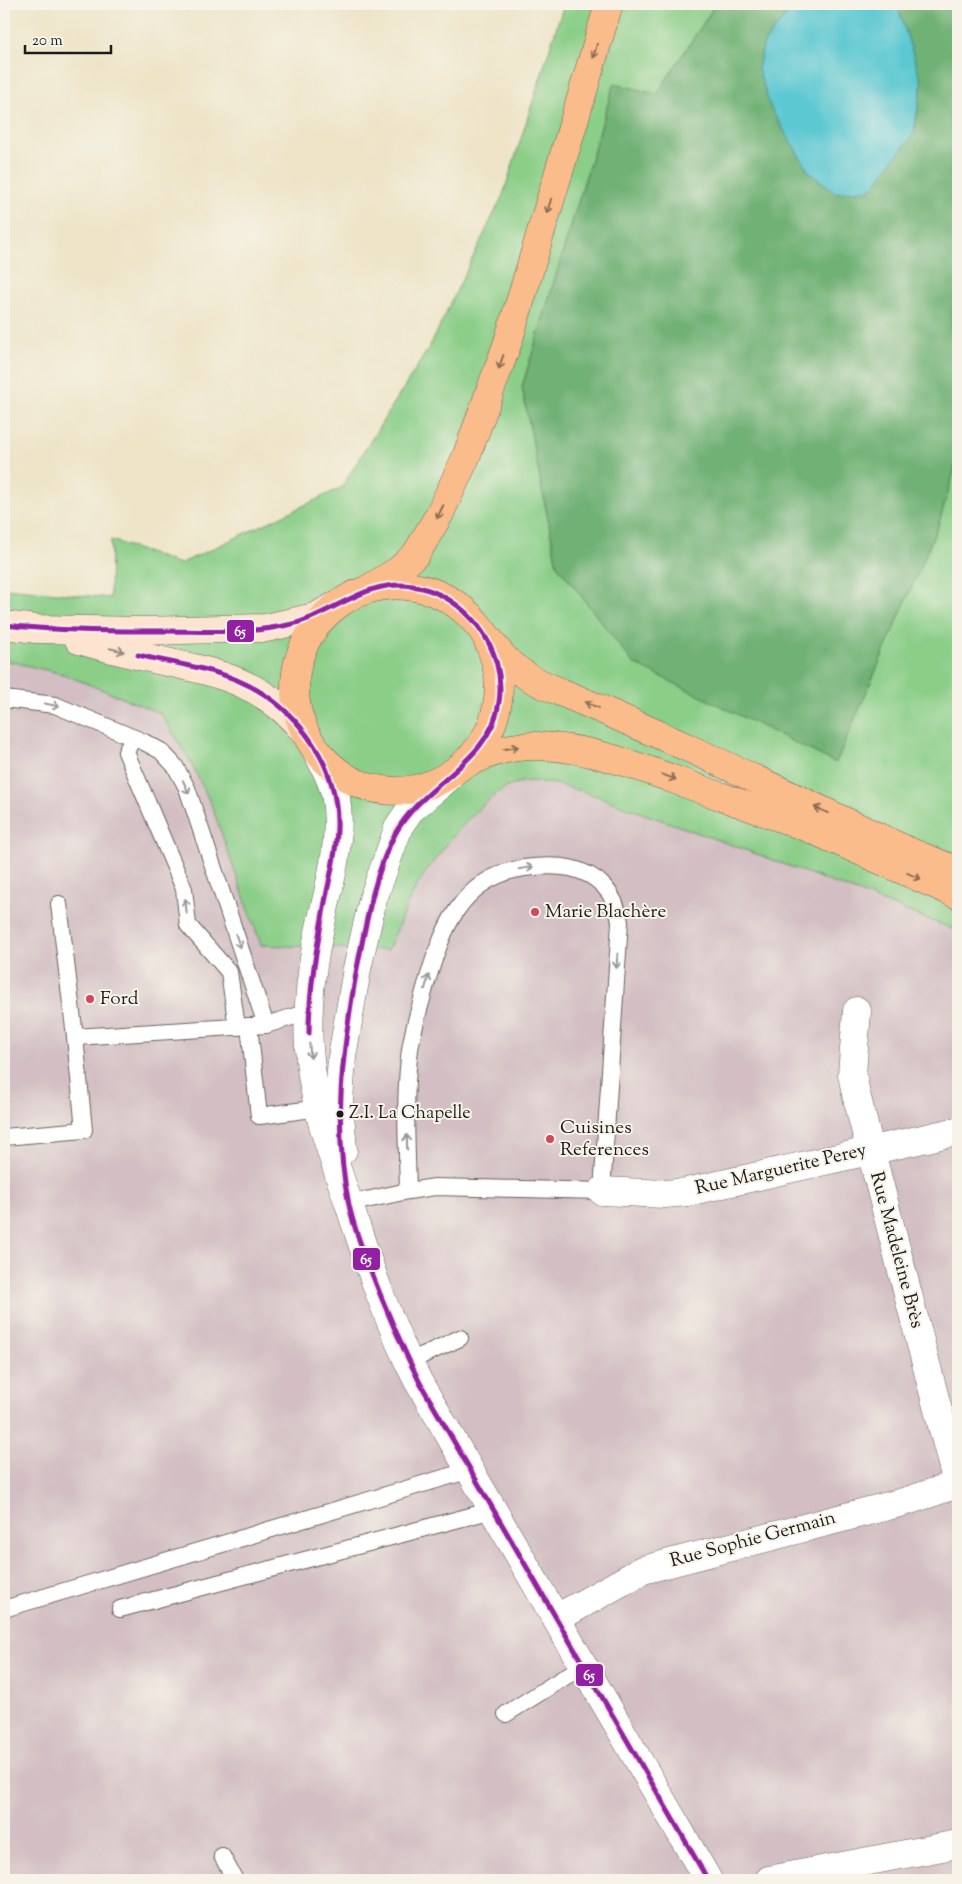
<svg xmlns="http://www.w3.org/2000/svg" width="962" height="1884" font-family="'Sorts Mill Goudy',serif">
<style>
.industrial{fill:#d2bec3}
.green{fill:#8ace88;stroke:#537552}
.forest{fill:#6fb174;stroke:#466648}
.water{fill:#5cc8d2;stroke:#3c7277}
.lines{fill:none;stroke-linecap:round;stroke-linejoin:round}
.lane-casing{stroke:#666259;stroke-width:18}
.street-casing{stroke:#666259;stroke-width:29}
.secondary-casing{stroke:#666259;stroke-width:29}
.primary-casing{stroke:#666259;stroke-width:29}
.highway-casing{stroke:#666259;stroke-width:29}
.lane{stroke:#fff;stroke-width:16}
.street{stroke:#fff;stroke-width:28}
.secondary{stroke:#fde4d1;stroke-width:28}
.primary{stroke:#fabc8b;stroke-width:28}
.highway{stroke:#fabc8b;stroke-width:28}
.bus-1-casing{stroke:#f7f3e8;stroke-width:9}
.bus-1{stroke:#9320a3;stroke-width:5}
.oneway{stroke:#8b6c54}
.oneway2{stroke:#988a80}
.oneway3{stroke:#999}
.poi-dot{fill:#d1495b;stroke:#f7f3e8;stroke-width:2}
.bus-dot{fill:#1c1c1c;stroke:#f7f3e8;stroke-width:2}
.labels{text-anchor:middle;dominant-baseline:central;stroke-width:4;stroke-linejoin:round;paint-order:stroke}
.bus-label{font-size:18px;fill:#1c1c1c;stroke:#f7f3e8;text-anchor:start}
.poi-label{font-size:19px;fill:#1c1c1c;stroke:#f7f3e8;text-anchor:start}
.street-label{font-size:19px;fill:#1c1c1c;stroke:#f7f3e8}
.line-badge{stroke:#f7f3e8;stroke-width:2}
.badge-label{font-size:14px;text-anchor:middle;font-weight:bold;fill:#fff}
</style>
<rect width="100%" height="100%" fill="#f7f3e8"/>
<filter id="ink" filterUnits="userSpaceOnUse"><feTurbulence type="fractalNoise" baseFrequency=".02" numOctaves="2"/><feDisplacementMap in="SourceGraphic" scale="10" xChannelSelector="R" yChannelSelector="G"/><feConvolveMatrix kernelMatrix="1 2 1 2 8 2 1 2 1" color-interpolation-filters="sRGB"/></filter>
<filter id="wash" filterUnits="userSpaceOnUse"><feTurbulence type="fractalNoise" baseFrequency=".0096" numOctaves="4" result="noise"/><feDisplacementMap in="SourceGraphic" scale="20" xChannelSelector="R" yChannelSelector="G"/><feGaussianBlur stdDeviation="1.12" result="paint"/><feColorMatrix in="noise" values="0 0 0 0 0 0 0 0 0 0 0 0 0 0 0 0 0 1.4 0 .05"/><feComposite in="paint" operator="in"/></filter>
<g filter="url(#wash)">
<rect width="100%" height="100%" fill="#eee5c9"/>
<polygon class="industrial" points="4,660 63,674 160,713 189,759 211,804 261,945 388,950 414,891 447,842 486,802 515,783 534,780 574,790 745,849 958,931 958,1880 4,1880"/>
<path class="green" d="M564 4H713L712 10 657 94 614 84 522 387 557 565 836 762 938 526 958 458V931C855 891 752 851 647 815 615 804 548 774 517 783 483 793 431 861 414 891 404 910 397 931 388 950L261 945 211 804 189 759 160 713 63 674 4 660V588L110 598 111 540 180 564 341 488 430 346 503 195Z"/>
<polygon class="forest" points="713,4 795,4 764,43 914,133 922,84 896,4 958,4 958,458 938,526 836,763 633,663 557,565 522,387 614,84 657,94 712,10"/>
<polygon class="water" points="795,4 897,4 922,83 914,133 871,189 836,193 809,172 771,109 758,69 764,43"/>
</g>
<g filter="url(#ink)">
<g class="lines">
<defs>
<g id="lane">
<polyline points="4,699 55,705 144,742 161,751 175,766 187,788 266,1025"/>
<polyline points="133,738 126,752 184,889 188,925 229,972 237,1027"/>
<polyline points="59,904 75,1037"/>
<polyline points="249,1026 259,1116 320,1108"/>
<polyline points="4,1137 84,1130 75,1037 266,1025 308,1012"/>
<path d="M348 1204 408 1191 435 1187 602 1191 620 922C616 893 598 874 570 868 555 865 539 866 524 868 459 878 442 931 425 988 419 1011 411 1034 409 1058 404 1102 407 1146 408 1191"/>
<polyline points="408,1362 460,1338"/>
<polyline points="4,1609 470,1470"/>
<polyline points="120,1609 493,1510"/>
<polyline points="506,1714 584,1665"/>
<polyline points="222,1856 235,1880"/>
</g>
<g id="street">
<path d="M315 748C323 763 331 777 335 793 345 841 326 895 317 942 310 977 307 1012 309 1048 312 1101 331 1152 348 1201 368 1263 388 1323 418 1381L708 1880"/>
<polyline points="857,1011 852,1074 856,1094 958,1487"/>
<polyline points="343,1150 339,1102 342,1057 357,969 373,899 399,826 410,810 449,777"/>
<polyline points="602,1191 665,1194 687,1192 958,1131"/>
<polyline points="557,1618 643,1570 907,1501 958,1484"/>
<polyline points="769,1880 958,1844"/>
</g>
<g id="secondary">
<polyline points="4,625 36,629 142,631 266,628 315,617 335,606"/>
<path d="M79 640C103 647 128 653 153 659 215 672 265 681 306 734"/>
</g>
<g id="primary">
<path d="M486 637C542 748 400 845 321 756 305 737 295 714 295 689 294 657 310 625 336 606 376 575 434 580 470 616 486 632 496 653 514 667 527 678 543 685 558 691 678 741 795 798 913 853L958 871"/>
<path d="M468 763C491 752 512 745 538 746 587 747 635 765 681 782 723 797 764 812 806 827L829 832"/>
</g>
<g id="highway">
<polyline points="368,589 399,570 416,554 439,515 466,457 508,342 609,4"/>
<polyline points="806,827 958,895"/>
</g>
</defs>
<use href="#lane" class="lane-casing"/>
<use href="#street" class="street-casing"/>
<use href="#secondary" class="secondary-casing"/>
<use href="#primary" class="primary-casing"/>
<use href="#highway" class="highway-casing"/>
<use href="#lane" class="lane"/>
<use href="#street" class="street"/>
<use href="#secondary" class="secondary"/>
<use href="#primary" class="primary"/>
<use href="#highway" class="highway"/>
<defs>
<g id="bus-1">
<path d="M4 625C57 631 110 631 163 631 204 631 248 634 288 625 332 616 365 578 413 586 466 595 507 648 499 702 491 763 422 783 395 834 374 874 366 924 357 968 343 1047 332 1125 349 1205 353 1224 360 1243 367 1261 383 1303 400 1343 420 1383L708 1880"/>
<path d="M138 655C171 663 206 667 237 680 292 703 336 759 337 820 338 847 330 875 325 902 317 946 309 988 309 1033"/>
</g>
</defs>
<use href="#bus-1" class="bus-1-casing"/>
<use href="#bus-1" class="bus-1"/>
</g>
<defs><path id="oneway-shaft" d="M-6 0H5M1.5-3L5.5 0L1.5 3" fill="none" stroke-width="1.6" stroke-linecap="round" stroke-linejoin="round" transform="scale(1.25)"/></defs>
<g class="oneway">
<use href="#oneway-shaft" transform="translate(595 51) rotate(106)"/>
<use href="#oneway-shaft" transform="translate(549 206) rotate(107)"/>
<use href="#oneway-shaft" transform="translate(501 362) rotate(109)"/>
<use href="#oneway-shaft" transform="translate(440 512) rotate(116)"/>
<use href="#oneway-shaft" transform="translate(592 705) rotate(-158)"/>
<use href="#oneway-shaft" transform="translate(511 748) rotate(-9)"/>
<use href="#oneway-shaft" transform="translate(669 777) rotate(20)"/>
<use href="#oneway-shaft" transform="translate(821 810) rotate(-155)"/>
<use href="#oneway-shaft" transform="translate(914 876) rotate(24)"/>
</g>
<use class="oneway2" href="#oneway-shaft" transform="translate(117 650) rotate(14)"/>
<g class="oneway3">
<use href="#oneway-shaft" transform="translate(52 705) rotate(12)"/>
<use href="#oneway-shaft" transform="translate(186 787) rotate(65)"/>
<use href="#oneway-shaft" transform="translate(526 868) rotate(-9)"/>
<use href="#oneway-shaft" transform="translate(186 906) rotate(-95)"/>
<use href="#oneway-shaft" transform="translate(238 941) rotate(71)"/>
<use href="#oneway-shaft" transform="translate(617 961) rotate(94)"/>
<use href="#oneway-shaft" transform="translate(427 982) rotate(-74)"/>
<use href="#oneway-shaft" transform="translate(310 1051) rotate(85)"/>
<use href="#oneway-shaft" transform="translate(407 1142) rotate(-91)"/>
</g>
</g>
<g class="poi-dot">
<circle cx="535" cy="912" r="5"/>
<circle cx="90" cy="999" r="5"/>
<circle cx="550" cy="1139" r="5"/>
</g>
<circle class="bus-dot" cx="340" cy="1114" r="4.5"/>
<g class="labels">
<g class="bus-label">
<text x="349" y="1114">Z.I. La Chapelle</text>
</g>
<g class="poi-label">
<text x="545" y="912">Marie Blachère</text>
<text x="100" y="999">Ford</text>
<text x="560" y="1128">Cuisines<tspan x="560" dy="22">References</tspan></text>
</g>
<g class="street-label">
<text transform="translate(781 1170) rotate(-13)">Rue Marguerite Perey</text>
<text transform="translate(896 1250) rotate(75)">Rue Madeleine Brès</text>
<text transform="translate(753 1540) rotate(-15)">Rue Sophie Germain</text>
</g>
</g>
<g class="line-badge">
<rect x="226" y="619" width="29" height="24" rx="5" fill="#9320a3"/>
<rect x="352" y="1247" width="29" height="24" rx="5" fill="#9320a3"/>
<rect x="575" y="1663" width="29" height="24" rx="5" fill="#9320a3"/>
</g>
<g class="badge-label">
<text x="240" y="636">65</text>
<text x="366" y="1264">65</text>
<text x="589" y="1680">65</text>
</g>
<rect width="962" height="1884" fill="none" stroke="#f7f3e8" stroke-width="20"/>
<path d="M25 45v8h86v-8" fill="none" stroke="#1c1c1c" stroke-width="2.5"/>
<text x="32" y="45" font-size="15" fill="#1c1c1c" stroke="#f7f3e8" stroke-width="4" paint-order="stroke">20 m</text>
</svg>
